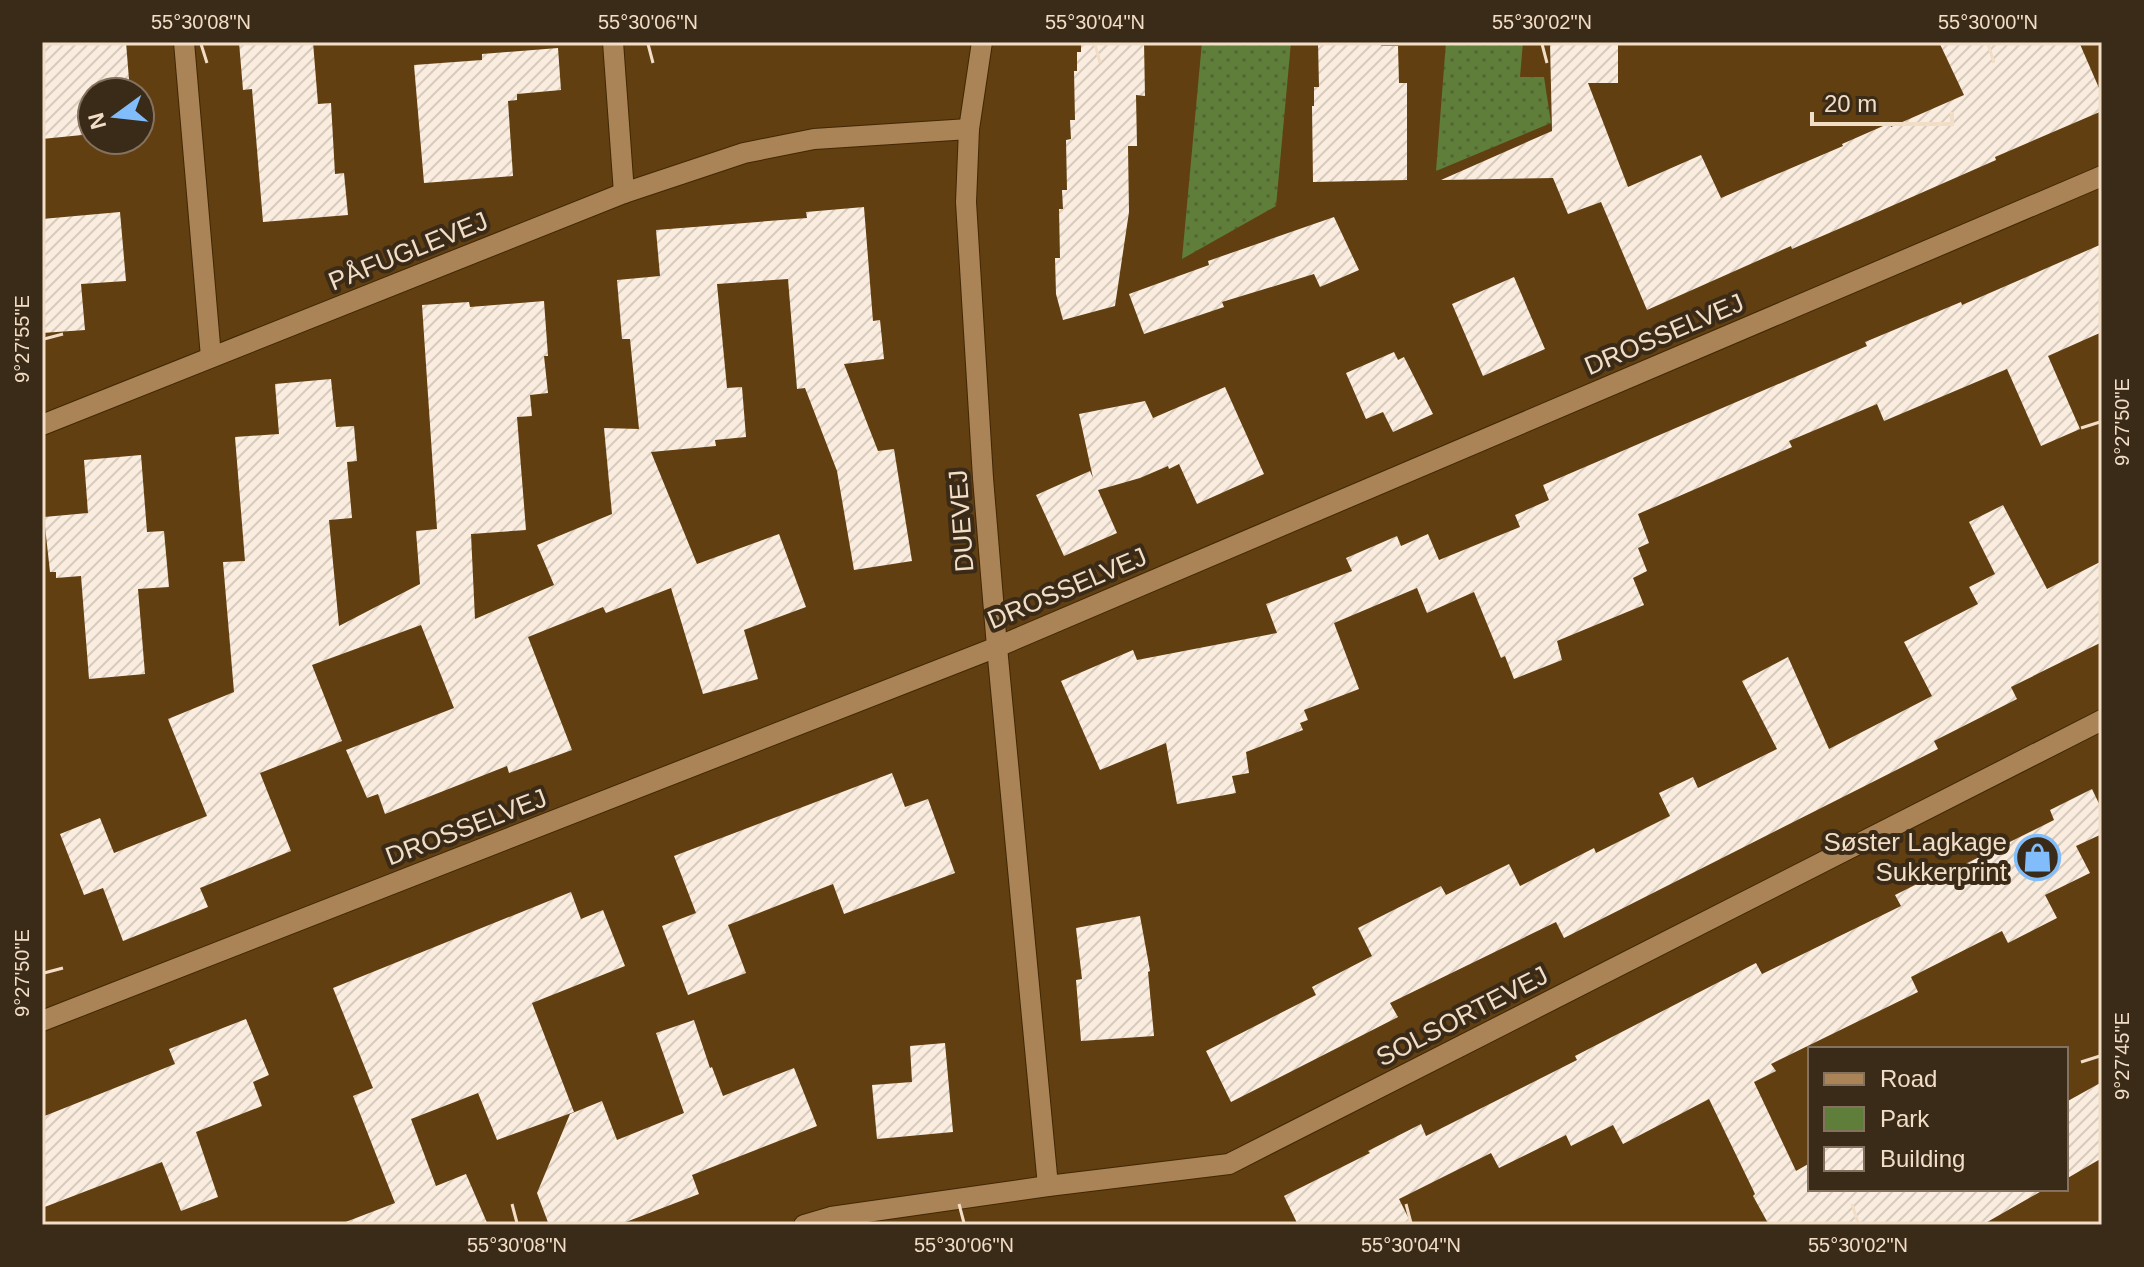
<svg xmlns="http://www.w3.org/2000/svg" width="2144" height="1267" font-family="Arial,sans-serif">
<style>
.green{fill:url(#green-dots)}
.building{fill:url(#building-hatch)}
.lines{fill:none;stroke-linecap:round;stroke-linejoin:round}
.minor-casing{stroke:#412704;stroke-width:22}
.minor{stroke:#aa8457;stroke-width:20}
.ticks{fill:none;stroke:#f2ddc6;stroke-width:3}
.labels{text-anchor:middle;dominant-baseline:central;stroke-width:8;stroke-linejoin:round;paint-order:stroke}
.street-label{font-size:26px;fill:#f2ddc6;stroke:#3a2a18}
.poi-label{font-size:26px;fill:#f2ddc6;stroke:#3a2a18;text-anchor:end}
.neatline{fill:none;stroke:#f2ddc6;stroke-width:3}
.ticks-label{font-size:20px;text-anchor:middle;fill:#f2ddc6}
</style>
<defs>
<pattern id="green-dots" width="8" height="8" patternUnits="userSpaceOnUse" patternTransform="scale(2)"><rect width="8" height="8" fill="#5e7e39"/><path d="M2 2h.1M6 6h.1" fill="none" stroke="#55633a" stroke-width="1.8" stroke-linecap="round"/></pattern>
<pattern id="building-hatch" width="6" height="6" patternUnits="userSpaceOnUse" patternTransform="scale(2)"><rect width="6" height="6" fill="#faeddf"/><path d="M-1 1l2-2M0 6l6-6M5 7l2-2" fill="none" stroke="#d7cbbe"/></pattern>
</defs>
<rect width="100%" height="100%" fill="#623f11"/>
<g class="green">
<polygon points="1202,42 1291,42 1276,206 1182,259"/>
<polygon points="1446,42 1523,42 1520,77 1544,77 1551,123 1436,171"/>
</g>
<g class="building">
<polygon points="42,42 126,42 130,92 92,92 92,134 42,139"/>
<polygon points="239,42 313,42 318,104 331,103 335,174 344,173 348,215 263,222 252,89 243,90"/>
<polygon points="1081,42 1144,42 1145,96 1136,95 1137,146 1128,146 1129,212 1115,306 1063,320 1056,294 1055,258 1060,258 1059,209 1063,209 1062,190 1067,190 1066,140 1071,139 1070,120 1075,120 1074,71 1077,71 1077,52 1081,52"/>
<polygon points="1318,42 1382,42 1381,46 1398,46 1399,83 1407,83 1407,180 1313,182 1312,106 1314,106 1314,87 1319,87"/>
<polygon points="1550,42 1618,42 1618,83 1588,83 1628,187 1701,155 1721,198 1843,146 1842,144 1890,123 1891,127 1964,95 1939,42 2079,42 2102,95 2102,111 1995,157 1996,160 1871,215 1792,249 1791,246 1647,310 1601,202 1568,214 1553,178 1441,180 1552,131"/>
<polygon points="558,48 561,90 517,94 517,100 508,101 513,176 424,183 414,65 482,60 482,54"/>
<polygon points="864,207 873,321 880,320 884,359 844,364 878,451 894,449 912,561 854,570 837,471 805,388 797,389 788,279 717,284 727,388 742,387 746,437 715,440 716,446 651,452 697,564 779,534 806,607 744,630 758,679 703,694 671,588 606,613 603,607 528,637 572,750 509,773 507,766 385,814 378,794 367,798 346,750 454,708 421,625 312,665 342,741 260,773 291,851 200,888 208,907 123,941 103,888 84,895 60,834 100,818 114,853 207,816 168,719 234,692 223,562 245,561 235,437 279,434 275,384 331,379 336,427 354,426 357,461 347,462 352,518 329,520 339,626 420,584 416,531 437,529 422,305 469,302 470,307 544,301 548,356 544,356 548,393 530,395 532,416 517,417 526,530 471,534 475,619 554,585 537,545 612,514 604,428 639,429 630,339 622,339 617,280 660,276 656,230 807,218 806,212"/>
<polygon points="120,212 126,281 81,284 85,330 42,333 42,219"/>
<polygon points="1334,217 1359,270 1320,287 1314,274 1222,302 1224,307 1144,334 1129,294 1209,265 1208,261"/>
<polygon points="2102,244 2102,332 2048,356 2080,429 2041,446 2007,369 1884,421 1877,404 1789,441 1792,447 1638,514 1649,543 1638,548 1647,571 1633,578 1644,605 1557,641 1562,660 1514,679 1505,656 1501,658 1474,592 1427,613 1417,588 1334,623 1359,689 1304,710 1308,720 1300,723 1303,730 1246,752 1249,773 1232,776 1236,793 1177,804 1166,743 1100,770 1061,681 1133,650 1137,660 1277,633 1266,604 1352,571 1346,558 1397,536 1401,546 1428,534 1439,560 1520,527 1515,515 1549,500 1543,485 1867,346 1865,342 1961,302 1962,305"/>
<polygon points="1514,277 1545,349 1483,376 1452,304"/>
<polygon points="1394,352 1398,360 1404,357 1433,414 1393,432 1383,412 1366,419 1346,373"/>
<polygon points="1225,387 1264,474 1197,504 1179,464 1169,469 1168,466 1140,478 1098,490 1117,533 1064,556 1036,495 1090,471 1093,478 1079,414 1145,401 1153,418"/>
<polygon points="141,455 147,532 164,531 169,587 138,589 145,674 89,679 81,576 56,578 56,572 50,572 44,517 88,513 84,460"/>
<polygon points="2003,505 2047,589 2102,561 2102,642 2011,687 2017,699 1934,741 1938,749 1564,938 1556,922 1390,1003 1398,1017 1231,1102 1206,1051 1316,995 1312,987 1372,956 1358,928 1441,886 1446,895 1509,864 1520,886 1594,848 1596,853 1670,816 1659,793 1693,777 1698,788 1777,749 1742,681 1788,657 1829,749 1932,696 1904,642 1978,604 1969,587 1995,574 1969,522"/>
<polygon points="892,773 905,807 928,799 955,873 844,914 833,884 728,925 746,973 688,995 662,926 696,913 674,856"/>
<polygon points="2092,789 2102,810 2102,834 2076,846 2090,873 2045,895 2057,918 2008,943 2002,931 1911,977 1918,992 1771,1064 1776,1071 1754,1082 1796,1171 1810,1163 1810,1189 2045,1189 1982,1225 1769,1225 1753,1196 1755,1194 1709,1099 1623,1144 1613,1125 1571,1146 1566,1135 1499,1168 1491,1153 1399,1199 1412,1225 1298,1225 1284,1196 1370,1153 1368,1151 1421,1124 1426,1136 1577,1060 1575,1056 1756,963 1762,974 1901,906 1895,895 1953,866 1955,869 2054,820 2050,810"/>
<polygon points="571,892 581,919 603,910 625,966 532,1003 574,1112 497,1140 478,1093 411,1119 436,1186 466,1174 488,1225 343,1225 343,1223 395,1203 353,1096 373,1088 333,988"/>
<polygon points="1140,916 1150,971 1148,972 1154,1036 1081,1041 1076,980 1082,979 1076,928"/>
<polygon points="246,1019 269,1075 253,1082 262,1106 196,1132 218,1197 181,1211 162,1162 42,1208 42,1117 175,1064 169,1049"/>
<polygon points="694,1020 710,1068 712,1067 723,1096 794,1068 817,1126 692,1175 699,1194 618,1225 549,1225 537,1193 570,1114 602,1101 617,1140 684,1113 656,1033"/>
<polygon points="945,1043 953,1132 877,1139 872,1085 912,1082 910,1046"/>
<polygon points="2102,1082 2102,1158 2066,1179 2066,1102"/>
</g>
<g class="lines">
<defs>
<g id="minor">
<polyline points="184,42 211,357"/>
<polyline points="613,42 624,193"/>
<polyline points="982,42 969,129 966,202 983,478 997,647 1048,1186"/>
<polyline points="42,425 624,193 744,153 814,139 969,129"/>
<polyline points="42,1021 997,647 2102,176"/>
<polyline points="804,1225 831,1217 1048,1186 1229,1164 2102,720"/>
</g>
</defs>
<use href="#minor" class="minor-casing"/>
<use href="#minor" class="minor"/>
</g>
<path class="ticks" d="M201 44 207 63M648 44 653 63M1095 44 1100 63M1542 44 1547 63M1988 44 1994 63M44 339 63 334M2081 428 2100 422M44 973 63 968M2081 1062 2100 1056M512 1204 517 1223M959 1204 964 1223M1406 1204 1411 1223M1852 1204 1858 1223"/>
<defs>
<symbol id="shop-ring" viewBox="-11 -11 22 22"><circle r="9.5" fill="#3a2a18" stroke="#81bdfa" stroke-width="1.5"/><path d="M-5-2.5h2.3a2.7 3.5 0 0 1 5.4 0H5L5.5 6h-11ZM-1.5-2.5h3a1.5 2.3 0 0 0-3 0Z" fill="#81bdfa"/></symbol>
</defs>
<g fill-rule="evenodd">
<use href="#shop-ring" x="2012" y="832" width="51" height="51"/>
</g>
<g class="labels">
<g class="street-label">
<text transform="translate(408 251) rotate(-22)">PÅFUGLEVEJ</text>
<text transform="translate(1664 334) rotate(-23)">DROSSELVEJ</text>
<text transform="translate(961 521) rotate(-94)">DUEVEJ</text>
<text transform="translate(1067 588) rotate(-23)">DROSSELVEJ</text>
<text transform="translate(466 827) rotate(-21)">DROSSELVEJ</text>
<text transform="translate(1462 1016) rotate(-27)">SOLSORTEVEJ</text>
</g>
<g class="poi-label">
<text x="2007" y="842">Søster Lagkage<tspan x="2007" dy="30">Sukkerprint</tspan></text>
</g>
</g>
<rect width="2144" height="1267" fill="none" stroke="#3a2a18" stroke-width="88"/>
<rect x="1808" y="1047" width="260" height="144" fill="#3a2a18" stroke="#84725e" stroke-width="2"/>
<rect x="1824" y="1073" width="40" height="12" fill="#aa8457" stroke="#84725e" stroke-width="2"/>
<text x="1880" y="1087" font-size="24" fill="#f2ddc6">Road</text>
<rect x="1824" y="1107" width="40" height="24" fill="#5e7e39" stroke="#84725e" stroke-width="2"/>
<text x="1880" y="1127" font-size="24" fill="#f2ddc6">Park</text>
<rect x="1824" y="1147" width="40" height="24" fill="url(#building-hatch)" stroke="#84725e" stroke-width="2"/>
<text x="1880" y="1167" font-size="24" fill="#f2ddc6">Building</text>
<g transform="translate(116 116) rotate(255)"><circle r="38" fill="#3a2a18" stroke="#84725e" stroke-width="2"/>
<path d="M0-6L14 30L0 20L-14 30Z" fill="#81bdfa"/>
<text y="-12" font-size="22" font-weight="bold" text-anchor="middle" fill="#f2ddc6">N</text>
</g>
<path d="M1812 112v12h140v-12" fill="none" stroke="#f2ddc6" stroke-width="4"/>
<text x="1824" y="112" font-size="24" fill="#f2ddc6" stroke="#3a2a18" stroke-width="6" paint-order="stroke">20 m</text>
<rect x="44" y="44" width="2056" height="1179" class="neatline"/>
<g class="ticks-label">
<text x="201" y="29">55°30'08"N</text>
<text x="648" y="29">55°30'06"N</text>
<text x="1095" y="29">55°30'04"N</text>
<text x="1542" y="29">55°30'02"N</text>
<text x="1988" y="29">55°30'00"N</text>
<text transform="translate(22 339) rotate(-90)" y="7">9°27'55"E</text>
<text transform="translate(2122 422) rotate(-90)" y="7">9°27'50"E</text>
<text transform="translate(22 973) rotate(-90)" y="7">9°27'50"E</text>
<text transform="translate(2122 1056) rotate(-90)" y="7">9°27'45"E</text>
<text x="517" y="1252">55°30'08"N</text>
<text x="964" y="1252">55°30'06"N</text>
<text x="1411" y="1252">55°30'04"N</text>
<text x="1858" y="1252">55°30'02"N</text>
</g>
</svg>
